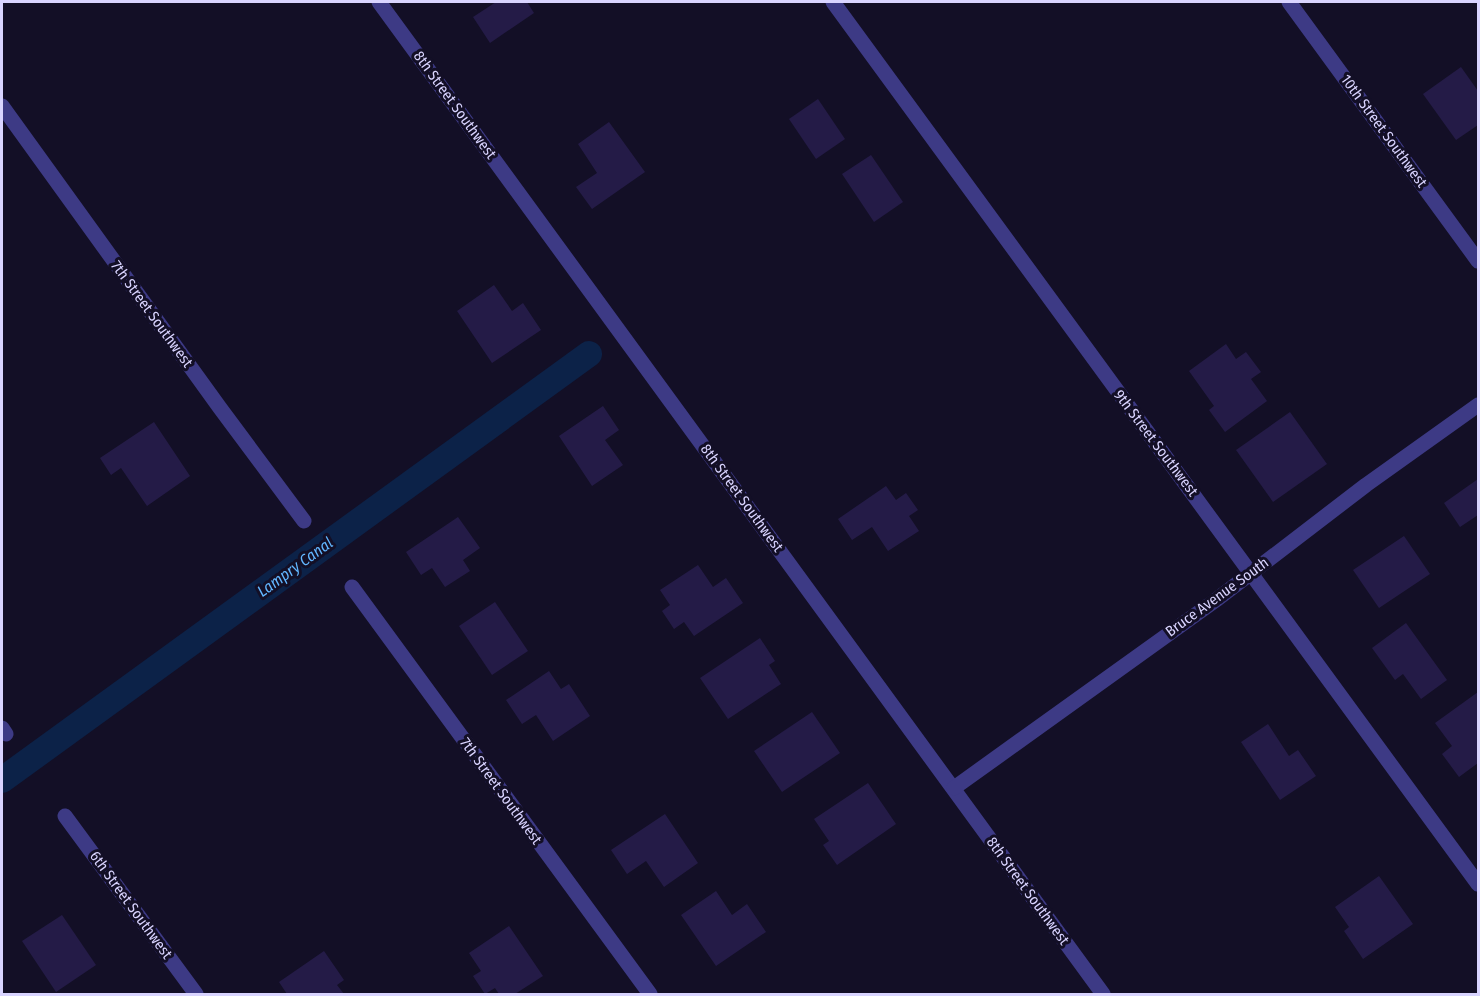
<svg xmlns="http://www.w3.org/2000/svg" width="1480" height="996" font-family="'Fira Sans Condensed',sans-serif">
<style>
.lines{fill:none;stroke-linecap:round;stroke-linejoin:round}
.canal{stroke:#0c2248;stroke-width:26}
.building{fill:#241b47}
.minor{stroke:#3d3a85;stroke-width:15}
.labels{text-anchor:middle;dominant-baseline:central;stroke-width:6;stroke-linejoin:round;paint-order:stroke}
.street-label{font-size:15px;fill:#d9d4ff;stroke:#130f26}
.water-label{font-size:16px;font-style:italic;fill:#62b6ff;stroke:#130f26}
</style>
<rect width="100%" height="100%" fill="#130f26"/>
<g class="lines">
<polyline class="canal" points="2,780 589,354"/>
</g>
<g class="building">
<polygon points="496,2 527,2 534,13 490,43 473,17"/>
<polygon points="1461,67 1478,91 1478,125 1456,140 1423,94"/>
<polygon points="818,99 845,139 816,159 789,119"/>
<polygon points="609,122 645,172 592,209 576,187 597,173 578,144"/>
<polygon points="871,155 903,202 874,222 842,174"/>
<polygon points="494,285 512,311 523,303 541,330 492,363 457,311"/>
<polygon points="1226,344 1236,359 1246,352 1261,372 1251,379 1267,401 1225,432 1209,410 1214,406 1189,371"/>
<polygon points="603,406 619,430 605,440 623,465 592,486 559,436"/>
<polygon points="1290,412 1327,464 1273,502 1236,450"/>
<polygon points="154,422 190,476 147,506 121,468 111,475 100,458"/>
<polygon points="1478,479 1478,515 1460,527 1444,503"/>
<polygon points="886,486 896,500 906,493 918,510 909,516 919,531 888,551 872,527 852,540 838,519"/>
<polygon points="458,517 480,548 463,560 470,571 445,587 432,568 421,575 406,552"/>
<polygon points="1404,536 1430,574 1379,608 1353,570"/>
<polygon points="698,565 713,587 726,578 743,603 694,636 684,622 674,629 662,611 670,605 660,590"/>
<polygon points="495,602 528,651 492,675 459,626"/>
<polygon points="1406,623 1447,680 1421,699 1403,674 1395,680 1372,648"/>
<polygon points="760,638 775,661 769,665 781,684 728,719 700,678"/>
<polygon points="549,671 561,689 569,684 590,716 553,741 536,715 522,724 506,700"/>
<polygon points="1478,692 1478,763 1459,777 1442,754 1452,746 1435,723"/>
<polygon points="812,712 840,753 782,792 754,751"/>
<polygon points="1268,724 1289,756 1298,750 1316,776 1280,800 1241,742"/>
<polygon points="868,783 896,824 837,865 823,845 829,841 814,819"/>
<polygon points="665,814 698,863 664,887 646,861 627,874 611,850"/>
<polygon points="1379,876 1413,924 1363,959 1344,931 1349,927 1335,907"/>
<polygon points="716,891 732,915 747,904 766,932 716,966 681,915"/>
<polygon points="62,915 96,965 56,992 22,941"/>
<polygon points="509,926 543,976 515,994 499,994 495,988 485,994 473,976 481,971 469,953"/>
<polygon points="324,951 344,980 337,985 344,994 287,994 279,982"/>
</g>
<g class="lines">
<g class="minor">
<polyline points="379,2 1103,994"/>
<polyline points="833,2 1478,884"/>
<polyline points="1289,2 1478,261"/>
<polyline points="2,106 220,408 304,521"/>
<polyline points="352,587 650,994"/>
<polyline points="2,728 6,734"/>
<polyline points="954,788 1216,600 1366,485 1478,405"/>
<polyline points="65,816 196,994"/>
</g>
</g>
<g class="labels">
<g class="street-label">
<text transform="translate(455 105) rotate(54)">8th Street Southwest</text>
<text transform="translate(1384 131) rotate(54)">10th Street Southwest</text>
<text transform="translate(152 314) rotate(54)">7th Street Southwest</text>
<text transform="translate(1156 443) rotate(53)">9th Street Southwest</text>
<text transform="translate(742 498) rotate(54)">8th Street Southwest</text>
<text transform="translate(1217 597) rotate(-36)">Bruce Avenue South</text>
<text transform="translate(501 791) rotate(54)">7th Street Southwest</text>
<text transform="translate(1028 891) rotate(54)">8th Street Southwest</text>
<text transform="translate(131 905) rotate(54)">6th Street Southwest</text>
</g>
<g class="water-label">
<text transform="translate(295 567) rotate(-36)">Lampry Canal</text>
</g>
</g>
<rect width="1480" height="996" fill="none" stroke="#d9d4ff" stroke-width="6"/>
</svg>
